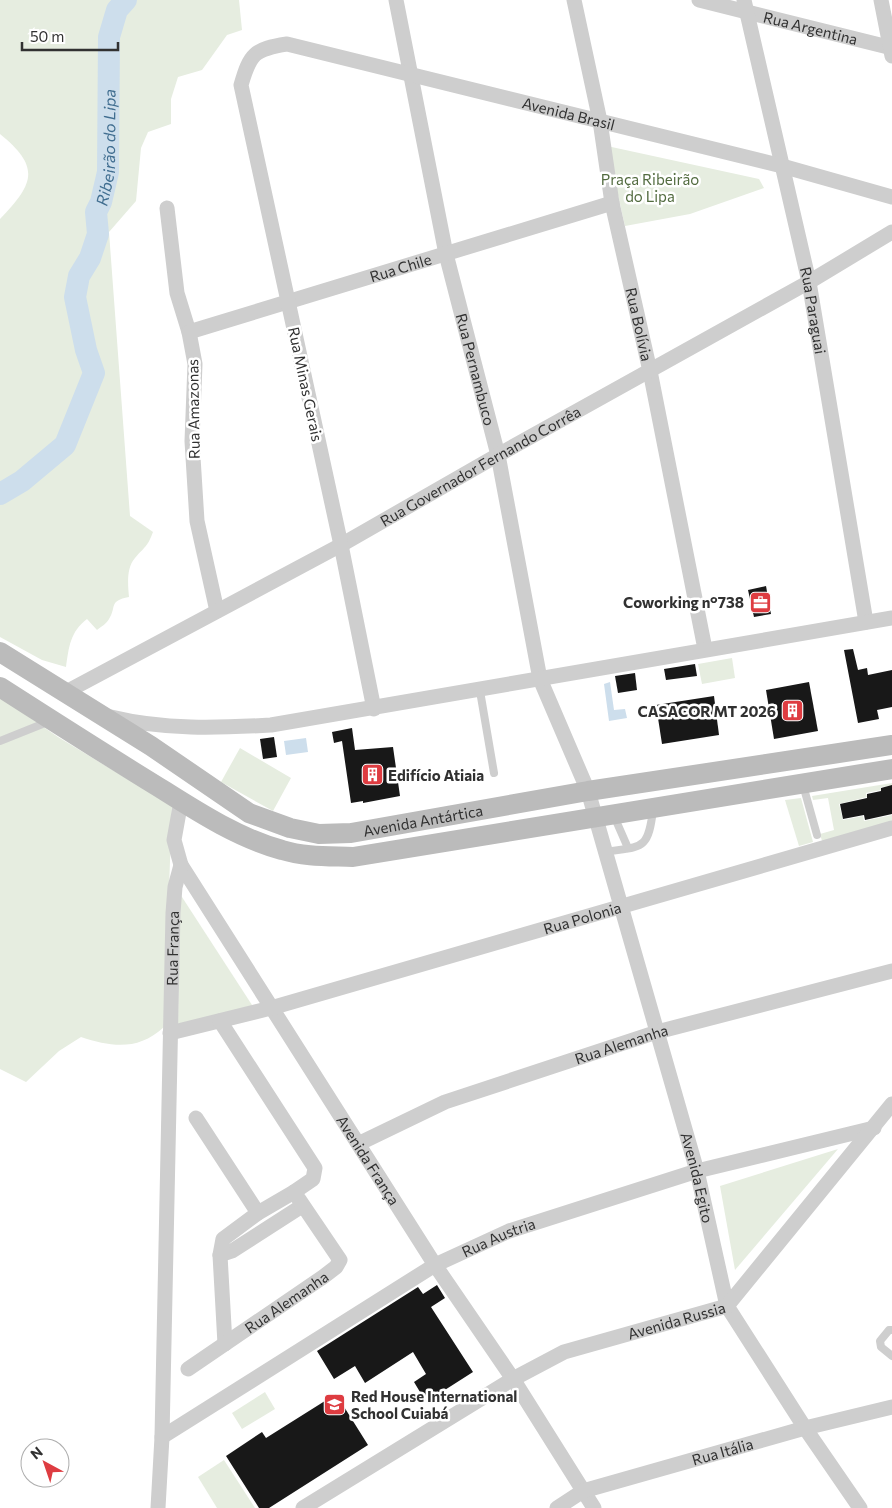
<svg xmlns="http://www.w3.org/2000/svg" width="892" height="1508" font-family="Commissioner,sans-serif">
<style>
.green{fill:#e6ede0}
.water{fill:#cddeec}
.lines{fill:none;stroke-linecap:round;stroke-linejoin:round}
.river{stroke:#cddeec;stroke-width:22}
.building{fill:#181818}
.service{stroke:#cecece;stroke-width:8}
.minor{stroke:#cecece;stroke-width:15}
.secondary{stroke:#bbb;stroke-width:20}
.labels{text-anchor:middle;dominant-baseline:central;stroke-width:5;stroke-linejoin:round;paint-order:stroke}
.street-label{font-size:15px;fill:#313131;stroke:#fff}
.park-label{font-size:15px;fill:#526b3f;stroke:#fff}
.poi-label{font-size:15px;font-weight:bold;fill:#313131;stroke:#fff;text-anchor:end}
.water-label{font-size:16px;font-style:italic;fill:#416e90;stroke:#fff}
</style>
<rect width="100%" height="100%" fill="#fff"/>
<g class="green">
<path d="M0 0H239L242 30 227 35 202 70 178 77 171 99V124L148 132 141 148 136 201 109 232 130 516 153 532C147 548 145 546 135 558 126 568 128 585 129 597 108 601 117 607 109 619 107 623 101 627 97 630L87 619C70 632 69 647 66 667L42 660 0 637V219C33 184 42 168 0 134Z"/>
<polygon points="607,146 759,179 764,188 690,214 625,226"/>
<polygon points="732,658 735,678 702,684 698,664"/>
<path d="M0 697 58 737 172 806 164 1027C138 1051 112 1047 81 1037L59 1051 26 1082 0 1069Z"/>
<polygon points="240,748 291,778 273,811 221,782"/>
<polygon points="892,783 892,786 881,787 881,790 866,793 867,797 839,804 843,820 863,816 864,821 892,815 892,822 822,841 820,834 834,830 828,798 813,800 812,796"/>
<polygon points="801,798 813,842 799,846 785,800"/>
<polygon points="180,894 252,1005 248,1010 178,1026"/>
<polygon points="838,1149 735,1270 720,1186"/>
<polygon points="265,1392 275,1409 242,1429 232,1413"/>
<polygon points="224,1460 255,1508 217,1508 198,1477"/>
</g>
<g class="water">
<polygon points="610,682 614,710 625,709 627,718 609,721 604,684"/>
<polygon points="306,738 308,752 286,755 284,741"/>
</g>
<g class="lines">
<path class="river" id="s1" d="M0 494 22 481 65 445 94 373 86 350 75 297 79 276 90 258 98 234 96 212 101 202 108 172 109 37 117 10 126 0"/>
</g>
<g class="building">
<polygon points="766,586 771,614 754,617 748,590"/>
<polygon points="853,649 858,670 867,668 868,675 892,670 892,707 877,710 879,719 858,723 844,650"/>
<polygon points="695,664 697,676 666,680 664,669"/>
<polygon points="635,673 637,690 618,693 615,676"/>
<polygon points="809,682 818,731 774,739 766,690"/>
<polygon points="714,696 719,735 662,744 656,705"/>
<polygon points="352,728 355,750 393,747 400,796 363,803 363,801 351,803 342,741 334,743 332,732"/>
<polygon points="274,737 277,757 263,759 260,739"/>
<polygon points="892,785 892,814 865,820 864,815 843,819 840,804 867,798 867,794 881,791 881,788"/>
<polygon points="437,1285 445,1298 431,1307 473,1372 426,1402 414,1382 426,1374 413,1352 365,1383 355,1366 334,1379 317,1351 418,1287 423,1294"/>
<polygon points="336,1394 368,1445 269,1508 259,1508 226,1456 262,1432 266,1438"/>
</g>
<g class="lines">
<g class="service">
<polyline points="480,691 494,773"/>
<polyline points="0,741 50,721"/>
<polyline points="803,785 817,835"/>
<polyline points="614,816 628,848"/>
<path d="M605 852C642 846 648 851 653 810"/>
<polyline points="892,1330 889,1330 880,1341 881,1347 892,1356"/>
</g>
<g class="minor">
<path id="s2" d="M396 0 446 254 498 455 540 679 588 791 697 1171 727 1306 805 1428 860 1508"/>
<path id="s3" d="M574 0 600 121 612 203 650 371 705 649"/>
<path id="s4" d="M699 0 892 48"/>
<path id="s5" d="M744 0 809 282 866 622"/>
<polyline points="881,0 892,56"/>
<polyline points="167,208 177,293 189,332 195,364 192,441 197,521 217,611"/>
<path id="s6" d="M189 332 612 203"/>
<path id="s7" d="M66 692 341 545 498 455 809 282 892 232"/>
<path id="s8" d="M374 709 341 545 241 85C250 54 254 49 287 44L782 166 892 197"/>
<path d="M111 717C164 730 218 728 271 725L892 618"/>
<path id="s9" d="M181 801 174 840 181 865 435 1265 513 1379 594 1508"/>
<path id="s10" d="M170 1033 271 1008 892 828"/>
<polyline points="196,1118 258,1213"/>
<path id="s11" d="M360 1143 445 1102 657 1032 892 971"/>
<polyline points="220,1255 232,1251 302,1206"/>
<polyline points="225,1344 220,1255 223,1239 258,1213 294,1192"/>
<path id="s12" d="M188 1369 323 1277 336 1267 340 1260 294 1192 313 1179 315 1168 220 1021"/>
<path id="s13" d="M162 1437 435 1265 509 1231 697 1171 874 1128"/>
<path id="s14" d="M158 1508 162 1437 173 913 175 887 181 865"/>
<path id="s15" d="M303 1508 513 1379 564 1352 727 1306 892 1104"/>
<path id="s16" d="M557 1508 583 1491 805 1428 892 1407"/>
</g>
<g class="secondary">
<path id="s17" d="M0 652 151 746 249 813 290 828 319 834 351 833 588 791 892 745"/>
<path d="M0 687C53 721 106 755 160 788 198 812 238 838 282 850 305 857 329 856 353 857L892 769"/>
</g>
</g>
<defs>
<symbol id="office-square" viewBox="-11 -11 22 22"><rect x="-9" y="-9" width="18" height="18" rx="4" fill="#de3c41" stroke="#fff"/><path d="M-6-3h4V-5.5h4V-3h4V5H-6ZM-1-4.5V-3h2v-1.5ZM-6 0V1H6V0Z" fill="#fff"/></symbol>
<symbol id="building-square" viewBox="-11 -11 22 22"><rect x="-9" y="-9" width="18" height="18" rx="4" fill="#de3c41" stroke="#fff"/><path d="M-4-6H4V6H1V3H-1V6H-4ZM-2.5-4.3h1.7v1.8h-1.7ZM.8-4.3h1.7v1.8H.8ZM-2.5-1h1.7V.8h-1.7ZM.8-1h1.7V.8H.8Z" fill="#fff"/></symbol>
<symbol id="school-square" viewBox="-11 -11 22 22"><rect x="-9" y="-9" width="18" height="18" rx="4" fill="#de3c41" stroke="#fff"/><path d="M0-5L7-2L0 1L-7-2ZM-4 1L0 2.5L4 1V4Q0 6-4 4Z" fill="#fff"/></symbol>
</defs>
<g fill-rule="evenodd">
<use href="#office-square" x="748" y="590" width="25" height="25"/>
<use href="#building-square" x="780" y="698" width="25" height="25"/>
<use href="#building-square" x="360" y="762" width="25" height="25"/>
<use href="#school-square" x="322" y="1392" width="25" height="25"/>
</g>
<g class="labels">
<g class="street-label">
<text stroke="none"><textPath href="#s4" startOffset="115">Rua Argentina</textPath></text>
<text stroke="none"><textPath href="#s8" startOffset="996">Avenida Brasil</textPath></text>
<text stroke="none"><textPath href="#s6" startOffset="221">Rua Chile</textPath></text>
<text stroke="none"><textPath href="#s5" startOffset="318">Rua Paraguai</textPath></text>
<text stroke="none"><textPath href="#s3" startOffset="331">Rua Bolívia</textPath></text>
<text stroke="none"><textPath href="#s2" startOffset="378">Rua Pernambuco</textPath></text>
<text transform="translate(306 384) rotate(78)">Rua Minas Gerais</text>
<text transform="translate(193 409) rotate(-91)">Rua Amazonas</text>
<text stroke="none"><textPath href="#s7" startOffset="472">Rua Governador Fernando Corrêa</textPath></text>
<text stroke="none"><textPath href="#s17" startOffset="475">Avenida Antártica</textPath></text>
<text stroke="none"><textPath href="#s10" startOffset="428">Rua Polonia</textPath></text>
<text stroke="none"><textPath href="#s14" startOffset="560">Rua França</textPath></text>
<text stroke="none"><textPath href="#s11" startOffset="280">Rua Alemanha</textPath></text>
<text stroke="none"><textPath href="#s9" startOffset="415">Avenida França</textPath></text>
<text stroke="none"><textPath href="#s2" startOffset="1218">Avenida Egito</textPath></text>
<text stroke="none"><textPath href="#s13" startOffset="392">Rua Austria</textPath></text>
<text stroke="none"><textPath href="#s12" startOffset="119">Rua Alemanha</textPath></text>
<text stroke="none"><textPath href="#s15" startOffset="421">Avenida Russia</textPath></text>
<text stroke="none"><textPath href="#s16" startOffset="176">Rua Itália</textPath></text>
</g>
<g class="park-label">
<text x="650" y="179">Praça Ribeirão<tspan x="650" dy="17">do Lipa</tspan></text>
</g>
<g class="poi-label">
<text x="744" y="602">Coworking n°738</text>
<text x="776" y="711">CASACOR MT 2026</text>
<text x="388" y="775" text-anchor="start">Edifício Atiaia</text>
<text x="351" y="1396" text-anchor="start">Red House International<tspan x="351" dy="17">School Cuiabá</tspan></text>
</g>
<g class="water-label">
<text stroke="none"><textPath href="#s1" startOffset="394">Ribeirão do Lipa</textPath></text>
</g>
</g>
<g transform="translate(45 1463) rotate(320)"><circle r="24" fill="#ffffff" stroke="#adadad"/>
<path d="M0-4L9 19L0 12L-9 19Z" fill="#de3c41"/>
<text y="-8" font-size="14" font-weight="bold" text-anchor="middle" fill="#313131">N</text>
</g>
<path d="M22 42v8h96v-8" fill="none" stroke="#313131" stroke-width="2.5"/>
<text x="30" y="42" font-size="15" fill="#313131" stroke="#ffffff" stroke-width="4" paint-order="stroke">50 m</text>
</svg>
